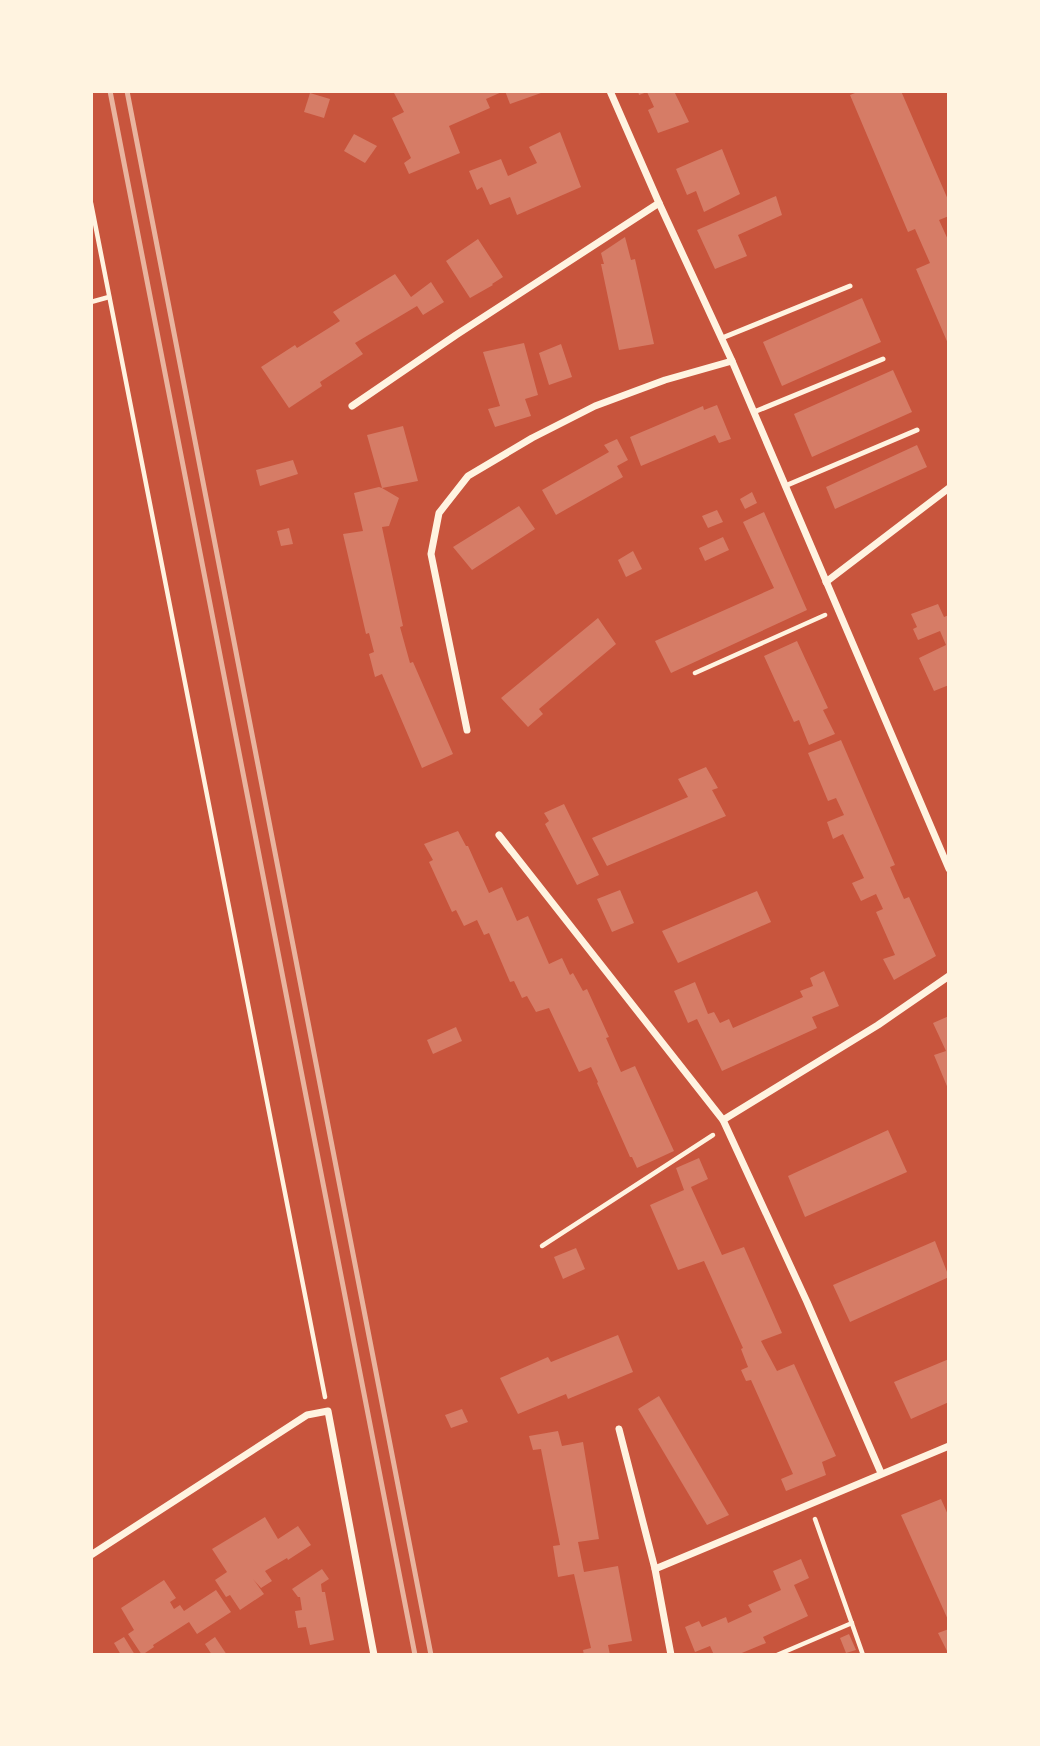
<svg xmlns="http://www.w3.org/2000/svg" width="1040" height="1746" font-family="'PT Serif',serif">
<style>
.building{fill:#d67c66}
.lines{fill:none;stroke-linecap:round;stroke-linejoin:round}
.path{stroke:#fff3e0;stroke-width:4.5}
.service{stroke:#fff3e0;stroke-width:5}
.minor{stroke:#fff3e0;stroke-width:7}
.rail{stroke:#e9b49f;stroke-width:5}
</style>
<rect width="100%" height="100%" fill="#c8553d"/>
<g class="building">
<polygon points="393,91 504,91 486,99 490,108 449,126 460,153 409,174 404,163 411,158 392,118 404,112"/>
<polygon points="505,91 541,91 541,93 510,104"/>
<polygon points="638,91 674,91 689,122 658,133 648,110 654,107 647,92 639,95"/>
<polygon points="860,91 901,91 949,202 949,216 939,220 949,242 949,346 916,269 930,263 915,229 908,232 850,95"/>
<polygon points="310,93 330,99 324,118 304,112"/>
<polygon points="560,132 581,187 517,215 510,197 490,205 482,187 477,190 469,171 501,159 508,176 537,163 529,147"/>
<polygon points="354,134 377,146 365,163 344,151"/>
<polygon points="722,149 740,194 704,212 696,191 687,195 676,169"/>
<polygon points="776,196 782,215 738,235 747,256 715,269 697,230"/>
<polygon points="625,237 631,260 635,259 654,344 619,350 601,264 604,264 601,253"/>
<polygon points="478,239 503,277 492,284 493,285 470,298 446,261"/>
<polygon points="395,274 411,297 431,282 444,302 423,315 417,306 355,343 363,354 320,382 322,386 289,408 261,367 295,345 297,348 340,321 333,312"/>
<polygon points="862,298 881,342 782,386 763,342"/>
<polygon points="524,343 538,395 525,399 531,416 495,427 488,409 500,406 483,352"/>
<polygon points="561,344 572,377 549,385 539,353"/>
<polygon points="893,370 912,412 812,457 794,414"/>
<polygon points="717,405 731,439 719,443 715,435 641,466 630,437 703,406 704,410"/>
<polygon points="403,426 418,481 382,488 399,498 389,526 382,527 403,626 400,627 410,663 413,662 453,754 422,768 382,674 375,677 369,654 374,652 369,633 366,634 343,534 363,531 354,493 379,487 382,488 367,435"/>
<polygon points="617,439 628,460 617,466 623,477 556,515 542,490 609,452 604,445"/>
<polygon points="917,445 927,467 835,509 826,487"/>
<polygon points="293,460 298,474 260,486 256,470"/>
<polygon points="752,492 757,503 745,509 740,499"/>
<polygon points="519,506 535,529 472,570 453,547"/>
<polygon points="717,510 723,522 708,528 702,516"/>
<polygon points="764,512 807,610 671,673 655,641 774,588 743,522"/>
<polygon points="289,528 293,544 281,546 277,531"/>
<polygon points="723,537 729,550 705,561 699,548"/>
<polygon points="633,551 642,569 626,577 618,560"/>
<polygon points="938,604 944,617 949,615 949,685 934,691 919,658 946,645 940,631 918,640 913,629 917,627 911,614"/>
<polygon points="598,618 616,644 539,709 543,714 528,727 501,698"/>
<polygon points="797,641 828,708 823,710 835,734 809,745 799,720 794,722 764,656"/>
<polygon points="841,740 895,865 890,867 904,899 909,897 936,956 894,980 883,959 895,955 876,912 883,909 876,894 861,901 852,883 864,878 843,834 833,839 827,822 844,815 836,798 828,801 808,753"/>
<polygon points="706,767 718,788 712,790 726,816 607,866 592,838 688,797 678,779"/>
<polygon points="564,804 599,875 577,885 545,824 549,821 544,813"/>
<polygon points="458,831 466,846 468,846 489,893 502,887 517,921 528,916 549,964 562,958 570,975 573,973 583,991 587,989 609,1037 606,1038 621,1072 635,1066 674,1151 637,1168 632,1157 630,1157 597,1083 598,1082 591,1067 579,1072 549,1008 536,1012 527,996 522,998 514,981 510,982 489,933 484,935 477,920 464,926 456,910 452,912 429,862 433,860 424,844"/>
<polygon points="620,890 634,923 612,932 597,899"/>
<polygon points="757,891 771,922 678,963 662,931"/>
<polygon points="824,971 839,1006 812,1017 817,1028 722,1071 697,1019 688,1023 674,991 695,982 708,1014 714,1012 720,1023 729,1019 733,1028 803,997 800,991 813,986 810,978"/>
<polygon points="949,1016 949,1091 934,1055 946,1051 933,1023"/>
<polygon points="456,1027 462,1041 433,1054 427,1040"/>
<polygon points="888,1130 907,1172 805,1217 788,1176"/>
<polygon points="699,1158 708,1179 691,1187 722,1255 744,1247 782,1333 761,1341 777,1371 794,1364 836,1456 822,1462 826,1475 786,1491 781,1479 793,1474 751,1380 746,1381 741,1370 748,1367 741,1349 743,1348 704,1261 678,1270 650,1205 684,1190 676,1168"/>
<polygon points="935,1241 949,1277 850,1322 833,1285"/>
<polygon points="576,1248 585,1269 563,1279 554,1257"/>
<polygon points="618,1335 633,1372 568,1399 566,1394 518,1414 500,1378 548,1357 551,1362"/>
<polygon points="949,1359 949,1402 911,1419 894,1382"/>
<polygon points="659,1396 729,1515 707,1525 638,1409"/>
<polygon points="462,1409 468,1422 451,1428 445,1415"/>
<polygon points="558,1431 562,1446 583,1442 599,1539 578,1542 584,1572 618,1566 632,1641 608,1645 610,1655 584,1655 583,1650 591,1648 574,1574 558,1577 553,1546 560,1545 541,1449 533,1450 529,1436"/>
<polygon points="941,1499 949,1517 949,1622 901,1515"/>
<polygon points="265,1517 278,1539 298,1526 311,1545 288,1560 287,1558 265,1571 272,1581 261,1588 253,1579 264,1594 240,1610 230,1595 226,1597 215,1580 227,1572 212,1549"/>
<polygon points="801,1559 809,1578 794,1585 808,1616 763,1637 766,1643 737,1655 714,1655 710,1646 695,1652 685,1627 699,1621 702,1627 726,1617 728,1623 752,1612 748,1605 781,1590 773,1571"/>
<polygon points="322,1569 329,1579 321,1584 322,1592 325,1592 334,1640 310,1645 306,1627 298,1628 295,1611 302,1610 300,1597 298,1597 292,1589"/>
<polygon points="164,1580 176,1598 170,1602 174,1609 180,1605 184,1611 216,1590 231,1612 197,1634 189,1622 153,1645 154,1647 142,1655 128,1634 134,1630 121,1608"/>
<polygon points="949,1629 949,1655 938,1633"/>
<polygon points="849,1634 856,1650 846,1653 840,1638"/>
<polygon points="124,1637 135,1655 121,1655 114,1643"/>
<polygon points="215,1637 227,1655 212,1655 205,1644"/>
</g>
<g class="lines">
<g class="path">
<polyline points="91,203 325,1397"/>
<polyline points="91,302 109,297"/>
<polyline points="695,673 825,615"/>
<polyline points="542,1246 713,1135"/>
<polyline points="815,1519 863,1655"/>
<polyline points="777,1655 852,1623"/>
</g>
<g class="service">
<polyline points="722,338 850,286"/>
<polyline points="754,412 883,359"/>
<polyline points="785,486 917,430"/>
</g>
<g class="minor">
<polyline points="610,91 659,203 732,361 949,869"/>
<polyline points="352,406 456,335 659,203"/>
<polyline points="826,582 949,488"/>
<polyline points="467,730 431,554 439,513 468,476 532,438 595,406 665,380 732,361"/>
<polyline points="499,835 723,1120 878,1025 949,976"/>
<polyline points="723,1120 807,1302 881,1473"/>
<polyline points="619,1429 655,1569 949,1446"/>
<polyline points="91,1555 307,1415 328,1411 374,1655"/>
<polyline points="655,1569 671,1655"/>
</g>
<g class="rail">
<polyline points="110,91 415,1655"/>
<polyline points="127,91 431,1655"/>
</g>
</g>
<rect width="1040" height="1746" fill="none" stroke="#fff3e0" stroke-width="186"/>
</svg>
